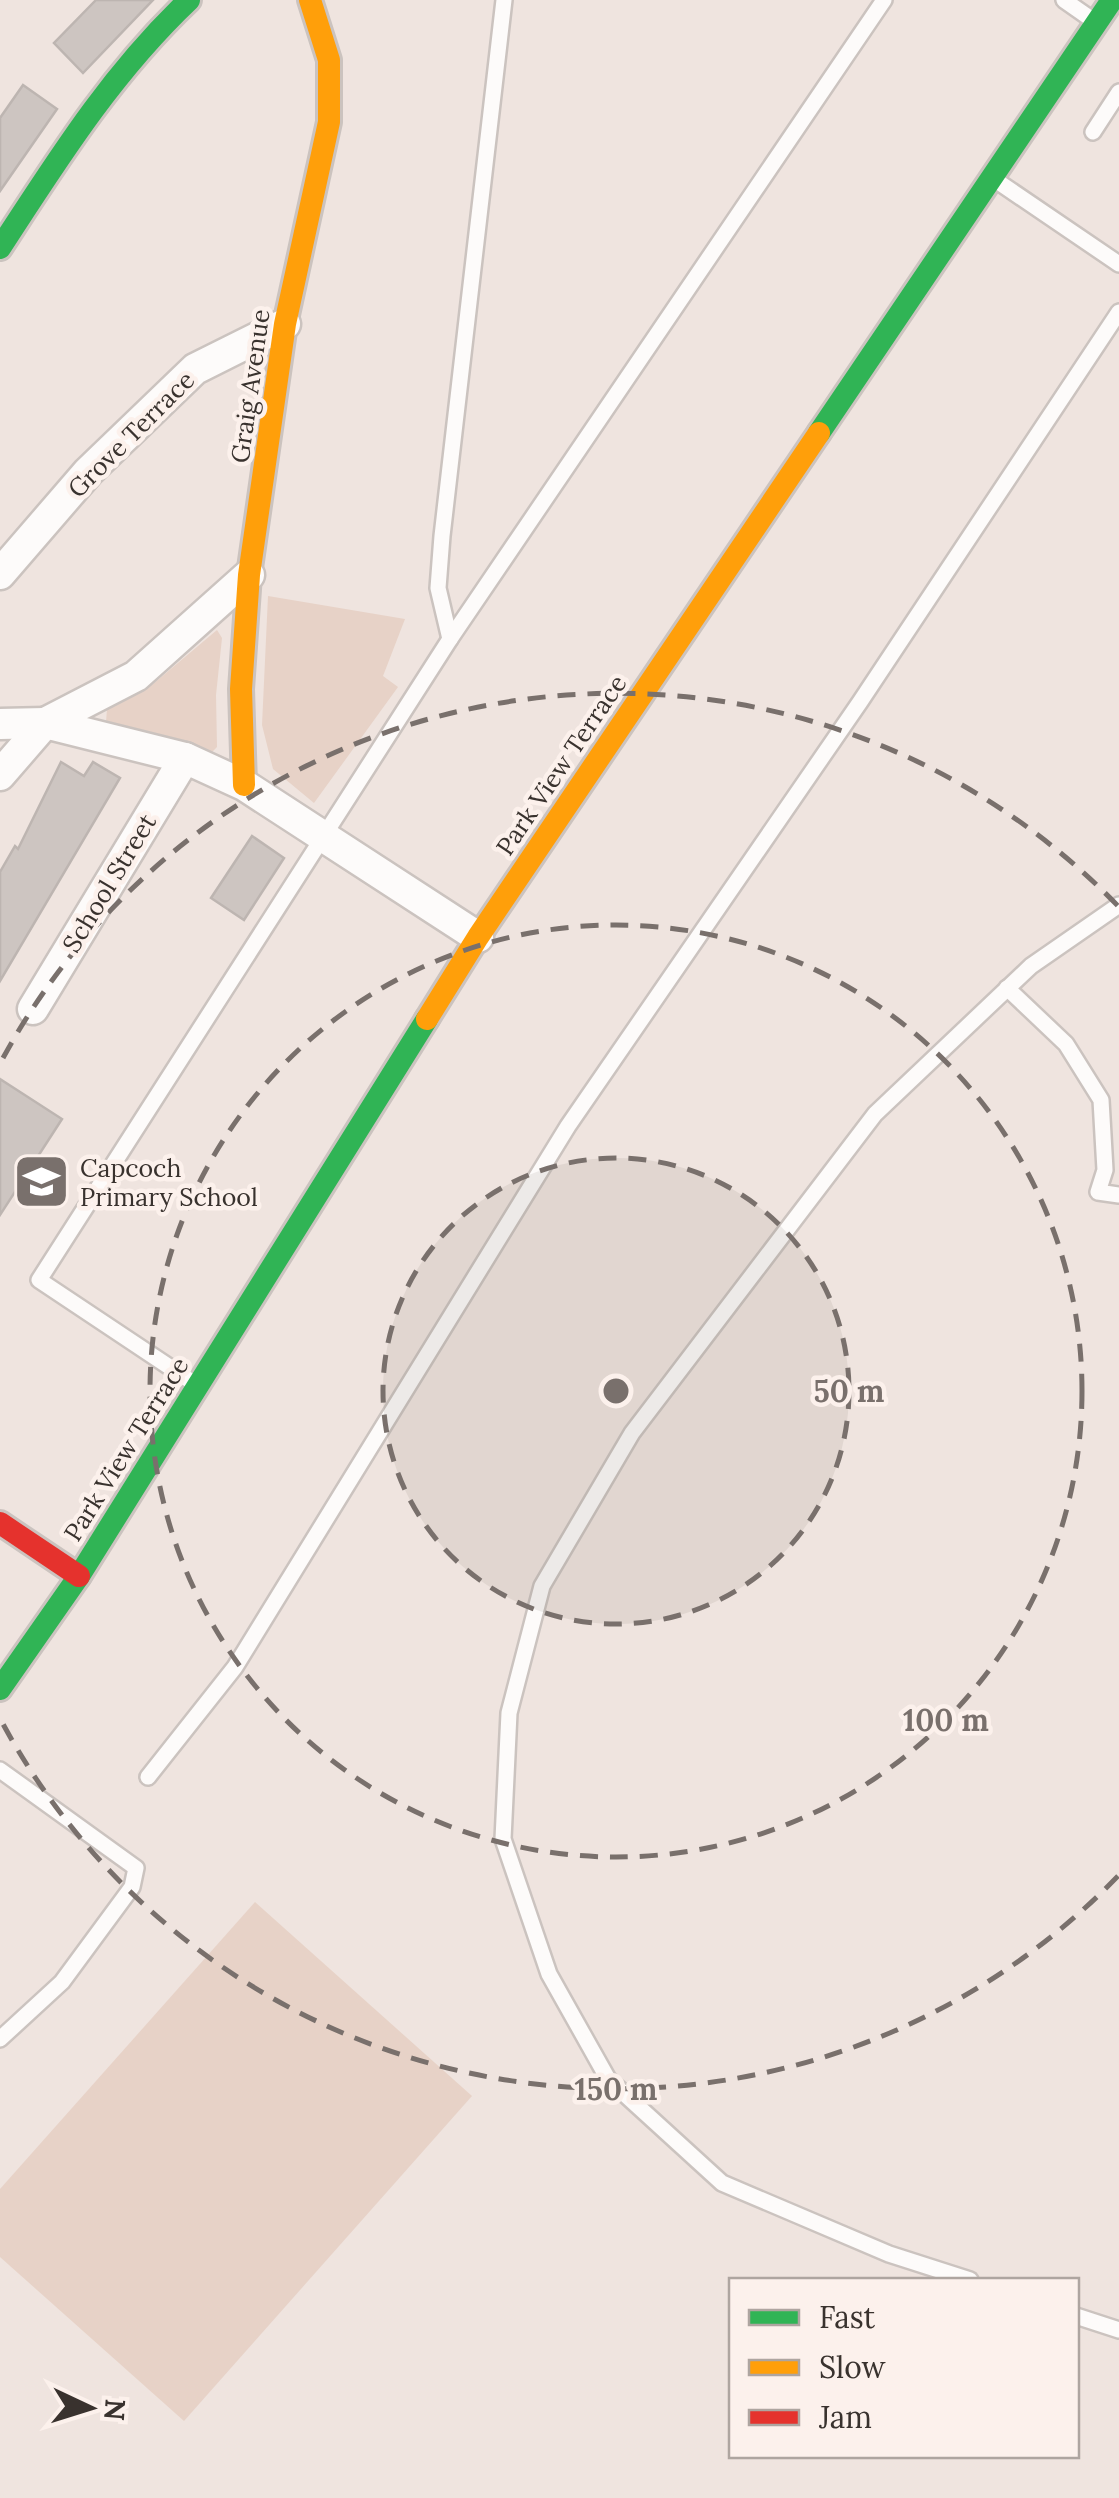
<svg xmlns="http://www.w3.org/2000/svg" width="1119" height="2498" font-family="Lora,serif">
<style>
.green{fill:#e7d2c7}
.building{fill:#cdc5c1;stroke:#bdb5b1;stroke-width:2.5}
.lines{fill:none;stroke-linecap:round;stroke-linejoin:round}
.lane-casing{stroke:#cbc3bf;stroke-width:20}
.street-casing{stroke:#cbc3bf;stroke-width:35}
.fast-casing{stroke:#cbc3bf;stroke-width:28}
.slow-casing{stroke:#cbc3bf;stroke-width:28}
.jam-casing{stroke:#cbc3bf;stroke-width:28}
.lane{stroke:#fdfbfa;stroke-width:15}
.street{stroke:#fdfbfa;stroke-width:30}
.fast{stroke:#30b455;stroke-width:22}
.slow{stroke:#ff9f0a;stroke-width:22}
.jam{stroke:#e5322d;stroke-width:22}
.ring{fill:none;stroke:#79706c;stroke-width:5;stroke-dasharray:18 12}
.labels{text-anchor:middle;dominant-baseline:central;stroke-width:9;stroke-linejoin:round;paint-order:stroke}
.street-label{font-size:25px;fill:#39322e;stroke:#fcf1ec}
.poi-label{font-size:25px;fill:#39322e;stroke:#fcf1ec;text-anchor:start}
.centre{fill:#79706c;stroke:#fcf1ec;stroke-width:5}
.ring-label{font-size:30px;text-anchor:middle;font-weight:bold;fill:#79706c;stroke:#fcf1ec;stroke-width:9;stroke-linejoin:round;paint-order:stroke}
</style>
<rect width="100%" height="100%" fill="#efe4df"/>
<g class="green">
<polygon points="268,596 405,619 383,676 398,687 314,803 273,769 262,725"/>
<polygon points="217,630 222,638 216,695 217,747 211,753 106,722 107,709 153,684"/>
<polygon points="255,1902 472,2096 184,2421 0,2257 0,2189"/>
</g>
<g class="building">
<polygon points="96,0 153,0 83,73 54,43"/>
<polygon points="23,85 57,109 0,191 0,118"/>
<polygon points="61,762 84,776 93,762 120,778 0,981 0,872 15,846 18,849"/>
<polygon points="252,836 284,858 244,920 211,898"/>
<polygon points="0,1079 62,1119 0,1215"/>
</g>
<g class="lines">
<defs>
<g id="lane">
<polyline points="1064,0 1094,21"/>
<polyline points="1093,132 1119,92"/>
<polyline points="994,179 1119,264"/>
<polyline points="450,639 438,588 442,536 504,0"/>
<polyline points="1007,988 1066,1044 1101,1100 1105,1170 1098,1192 1119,1195"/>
<polyline points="195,1384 39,1280 450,639 884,0"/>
<polyline points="0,1770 136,1868 132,1887 62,1982 0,2039"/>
<polyline points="148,1777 235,1667 568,1126 860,702 1119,312"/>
<polyline points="970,2280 889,2254 722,2183 608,2079 549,1974 503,1839 509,1713 542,1586 632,1433 875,1114 1031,966 1119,905"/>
<polyline points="1076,2316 1119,2330"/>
</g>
<g id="street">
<polyline points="0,574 88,472 195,369 285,324"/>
<polyline points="0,724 45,723 185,758 244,785 478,937"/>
<polyline points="0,775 45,723 136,676 249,575"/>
<polyline points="33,1009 185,758"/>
</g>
<g id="fast">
<path d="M0 248C58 159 111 74 189 0"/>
<polyline points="819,433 1112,0"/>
<polyline points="0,1689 79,1576 427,1019"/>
</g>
<g id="slow">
<polyline points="244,785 241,689 249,575 285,324 329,122 329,60 310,0"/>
<polyline points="427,1019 478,937 819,433"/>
</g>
<polyline id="jam" points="0,1523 79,1576"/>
</defs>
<use href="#lane" class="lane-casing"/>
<use href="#street" class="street-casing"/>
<use href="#fast" class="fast-casing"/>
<use href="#slow" class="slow-casing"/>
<use href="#jam" class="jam-casing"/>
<use href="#lane" class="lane"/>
<use href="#street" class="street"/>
<use href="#fast" class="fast"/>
<use href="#slow" class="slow"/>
<use href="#jam" class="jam"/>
</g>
<circle cx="616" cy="1391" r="233" fill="#79706c" fill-opacity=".12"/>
<g class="ring">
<circle cx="616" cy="1391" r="233"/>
<circle cx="616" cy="1391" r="466"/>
<path d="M1118 1876A698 698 0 0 1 3 1724M3 1058A698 698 0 0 1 1118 906"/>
</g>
<defs>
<symbol id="school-square" viewBox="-11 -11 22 22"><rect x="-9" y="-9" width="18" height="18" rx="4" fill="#79706c" stroke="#fcf1ec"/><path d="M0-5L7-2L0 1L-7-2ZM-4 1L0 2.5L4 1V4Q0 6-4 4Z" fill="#fff"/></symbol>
</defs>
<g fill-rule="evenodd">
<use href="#school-square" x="10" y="1150" width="63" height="63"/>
</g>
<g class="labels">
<g class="street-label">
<text transform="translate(250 386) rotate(-82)">Graig Avenue</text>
<text transform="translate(131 434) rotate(-45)">Grove Terrace</text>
<text transform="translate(561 765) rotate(-56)">Park View Terrace</text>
<text transform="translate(109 883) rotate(-59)">School Street</text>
<text transform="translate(126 1449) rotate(-58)">Park View Terrace</text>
</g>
<g class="poi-label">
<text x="80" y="1168">Capcoch<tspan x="80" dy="29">Primary School</tspan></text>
</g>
</g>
<circle cx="616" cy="1391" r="15" class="centre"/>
<g class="ring-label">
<text x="849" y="1402">50 m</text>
<text x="946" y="1731">100 m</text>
<text x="616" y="2100">150 m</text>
</g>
<rect x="729" y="2278" width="350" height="180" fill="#fcf1ec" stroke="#aea5a0" stroke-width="2.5"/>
<rect x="749" y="2310" width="50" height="15" fill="#30b455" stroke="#aea5a0" stroke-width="2.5"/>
<text x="819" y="2328" font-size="30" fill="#39322e">Fast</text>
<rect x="749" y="2360" width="50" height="15" fill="#ff9f0a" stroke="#aea5a0" stroke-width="2.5"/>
<text x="819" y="2378" font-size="30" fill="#39322e">Slow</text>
<rect x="749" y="2410" width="50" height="15" fill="#e5322d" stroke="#aea5a0" stroke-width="2.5"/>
<text x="819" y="2428" font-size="30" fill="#39322e">Jam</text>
<g transform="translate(90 2408) rotate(94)" stroke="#fcf1ec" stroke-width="8" paint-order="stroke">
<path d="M0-8L18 38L0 25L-18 38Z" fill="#39322e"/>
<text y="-15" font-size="28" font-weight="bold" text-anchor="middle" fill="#39322e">N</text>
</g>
</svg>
